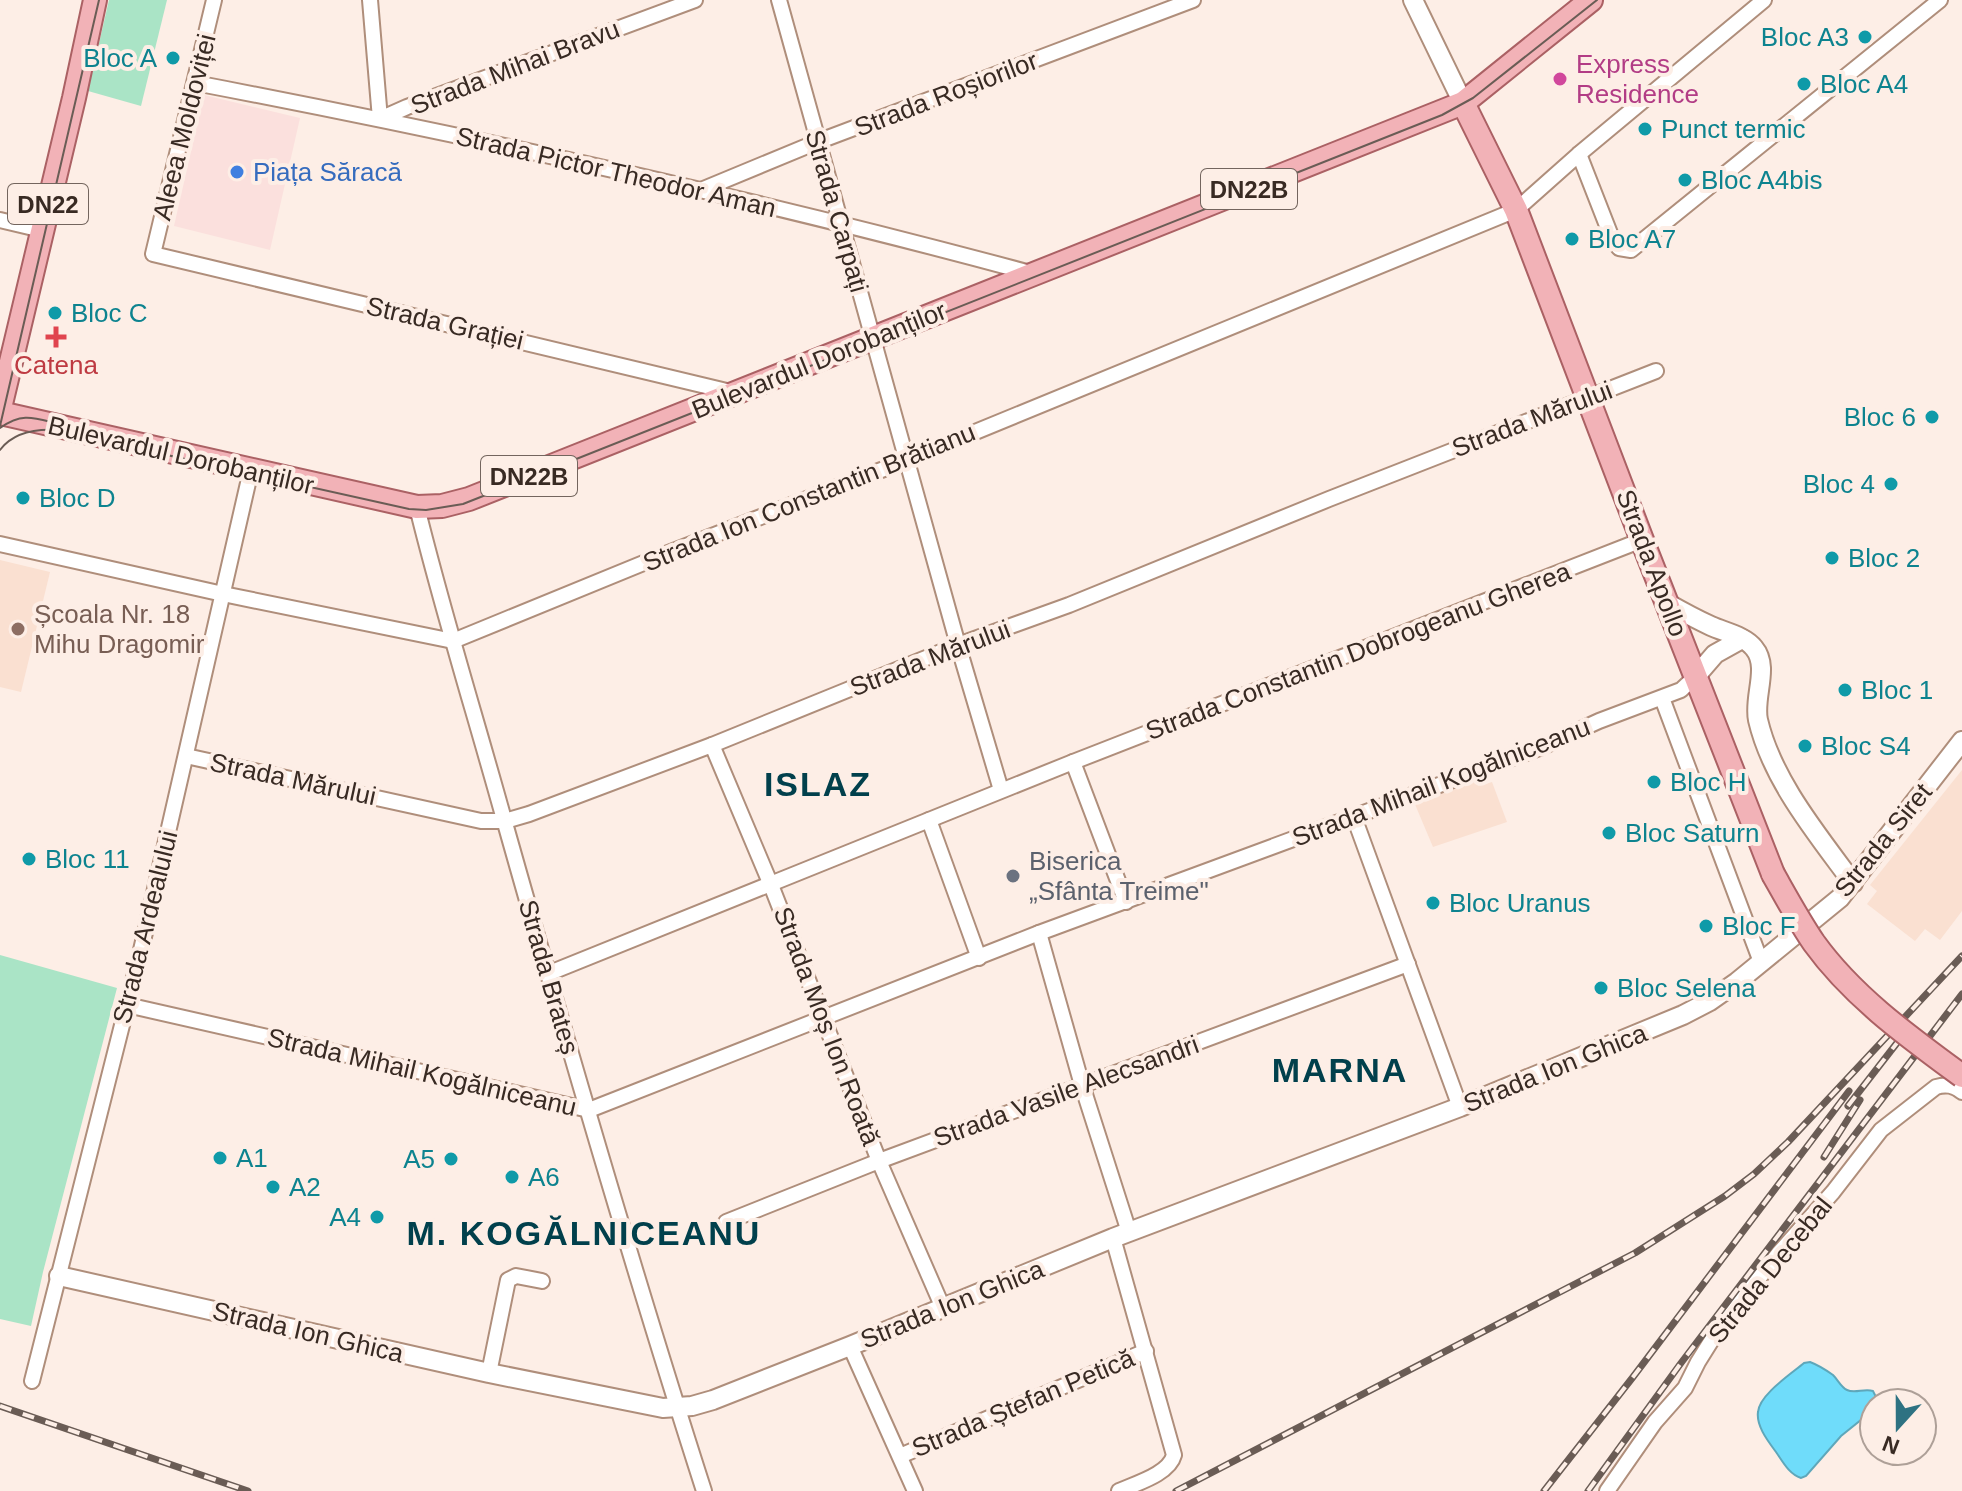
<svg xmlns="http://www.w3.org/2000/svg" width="1962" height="1491" font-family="Helvetica,sans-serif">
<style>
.commercial{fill:#fbe0dd}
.built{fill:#fae0d1}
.green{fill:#aae4c6}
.water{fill:#6fdcfa;stroke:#5ea7ba;stroke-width:2}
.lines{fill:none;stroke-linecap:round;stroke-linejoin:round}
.minor-casing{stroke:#af8e7b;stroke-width:18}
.tertiary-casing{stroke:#af8e7b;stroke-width:22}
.primary-casing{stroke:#ab6164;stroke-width:26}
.minor{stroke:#fff;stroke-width:14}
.tertiary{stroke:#fff;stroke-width:18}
.primary{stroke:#f2b2b7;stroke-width:22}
.tram{stroke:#6a5c55;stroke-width:2}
.rail-casing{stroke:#6a5c55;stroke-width:7}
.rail{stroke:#fdeee6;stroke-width:4;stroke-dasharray:12;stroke-linecap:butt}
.primary-bridge-casing{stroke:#ab6164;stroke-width:26;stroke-linecap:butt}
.primary-bridge{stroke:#f2b2b7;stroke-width:22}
.culture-dot{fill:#0f9aa8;stroke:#fdeee6;stroke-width:3}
.hotel-dot{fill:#d1479c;stroke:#fdeee6;stroke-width:3}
.shop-dot{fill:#3f7fe0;stroke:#fdeee6;stroke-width:3}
.health-dot{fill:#e0444e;stroke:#fdeee6;stroke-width:3}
.education-dot{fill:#8d6e63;stroke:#fdeee6;stroke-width:3}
.worship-dot{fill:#6b7280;stroke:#fdeee6;stroke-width:3}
.labels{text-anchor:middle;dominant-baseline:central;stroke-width:8;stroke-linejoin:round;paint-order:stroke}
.shield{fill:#fdeee6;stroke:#73655e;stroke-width:2}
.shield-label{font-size:24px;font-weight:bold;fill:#382a23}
.culture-label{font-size:26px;fill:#0d838f;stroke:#fdeee6;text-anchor:start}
.hotel-label{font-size:26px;fill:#b23c85;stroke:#fdeee6;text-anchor:start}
.street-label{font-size:26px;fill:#382a23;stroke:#fdeee6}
.shop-label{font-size:26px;fill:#366cbe;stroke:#fdeee6;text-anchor:start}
.health-label{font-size:26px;fill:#be3a42;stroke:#fdeee6}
.education-label{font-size:26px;fill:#785e54;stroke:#fdeee6;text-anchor:start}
.worship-label{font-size:26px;fill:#5b616d;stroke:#fdeee6;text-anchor:start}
.district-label{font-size:34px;font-weight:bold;letter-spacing:2px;fill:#01404c;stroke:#fdeee6}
</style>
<rect width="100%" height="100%" fill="#fdeee6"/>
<polygon class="commercial" points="204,95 300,118 270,250 174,226"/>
<g class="built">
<polygon points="0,560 50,572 21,692 0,687"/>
<polygon points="1962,770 1962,911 1940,940 1925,929 1915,941 1867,904 1877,891 1870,885"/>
<polygon points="1472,779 1482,785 1492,782 1507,822 1433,847 1414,802"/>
</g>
<g class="green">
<polygon points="109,0 167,0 141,106 88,91"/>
<polygon points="0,955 117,988 43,1272 31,1326 0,1319"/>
</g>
<path class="water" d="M1810 1362C1818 1365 1826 1370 1833 1375 1838 1380 1841 1387 1847 1390 1855 1394 1864 1388 1873 1391L1878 1401 1877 1403H1874V1408L1872 1411 1841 1436 1806 1476 1801 1478C1789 1474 1783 1462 1776 1452 1768 1441 1756 1426 1758 1412 1759 1395 1791 1374 1804 1363Z"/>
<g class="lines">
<defs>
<g id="minor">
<polyline points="214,0 153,254 735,393"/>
<polyline points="370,0 380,119 407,107 695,0"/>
<polyline points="779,0 958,645 1001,790"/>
<path d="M195 83C477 137 757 199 1034 274"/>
<polyline points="1579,154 1613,241 1619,248 1631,250 1940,0"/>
<polyline points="701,190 817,142 1193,0"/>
<polyline points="0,220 42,230"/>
<path d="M417 507C443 613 476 718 505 823 568 1046 633 1270 704 1491"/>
<polyline points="0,544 223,594 453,641 668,553 907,460 1516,210 1579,154 1764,0"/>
<polyline points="1662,698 1761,962"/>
<polyline points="712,745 771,885 879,1161 943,1308"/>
<polyline points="186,756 481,821 505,821 529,814 712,745 958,645 1069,605 1329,499 1656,371"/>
<polyline points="1073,762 1126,902"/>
<polyline points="1354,817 1460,1107"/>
<polyline points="929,820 979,958"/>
<polyline points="1039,933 1082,1085 1129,1232"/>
<polyline points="547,974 1073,762 1642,540"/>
<polyline points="127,1005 589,1110 1039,933 1542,747 1599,721 1681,690 1696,676"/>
<polyline points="726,1222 879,1161 1408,964"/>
<path d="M1113 1238 1174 1455C1169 1474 1137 1483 1119 1491"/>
<polyline points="850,1346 915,1491"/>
<polyline points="489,1373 508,1280 516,1276 542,1281"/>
<polyline points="32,1381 141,950 251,470"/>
<polyline points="900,1456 1146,1351"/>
<path d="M1607 1491 1655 1422 1685 1388 1698 1362 1718 1330 1778 1254 1833 1192 1881 1130 1936 1087C1946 1084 1954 1085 1962 1092"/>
</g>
<g id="tertiary">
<polyline points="1413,0 1463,103"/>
<path d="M1667 603C1681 611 1696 619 1711 626 1724 632 1745 636 1754 648 1770 667 1753 697 1758 720 1772 780 1817 834 1853 883"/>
<polyline points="1696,676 1715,654 1742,639"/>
<polyline points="59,1276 489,1373 663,1408 692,1406 713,1400 850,1346 1113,1238 1460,1107 1683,1015 1710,1001 1737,982 1840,898 1962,741"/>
</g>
<g id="primary">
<polyline points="1463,103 1516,210 1642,540 1773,874"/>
<polyline points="0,408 74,98 95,0"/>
<polyline points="0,413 417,507 442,506 469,499 1463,103 1591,0"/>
</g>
</defs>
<use href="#minor" class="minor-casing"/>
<use href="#tertiary" class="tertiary-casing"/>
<use href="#primary" class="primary-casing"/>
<use href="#minor" class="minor"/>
<use href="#tertiary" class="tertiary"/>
<use href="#primary" class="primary"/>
<g class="tram">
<polyline points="0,426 99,0"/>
<path d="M0 428C23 412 34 418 59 424"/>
<path d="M0 450C13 433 34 429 55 430L409 509 426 510 463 504 1442 115 1473 98 1597 0"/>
</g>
<defs>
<g id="rail">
<polyline points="1848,1106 1907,1030"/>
<polyline points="1824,1157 1860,1100"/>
<polyline points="0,1406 248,1491"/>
<polyline points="1176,1491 1635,1253 1725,1196 1754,1174 1788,1142 1962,956"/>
<polyline points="1544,1491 1633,1377 1849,1091"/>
<polyline points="1588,1491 1681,1363 1962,994"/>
</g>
</defs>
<use href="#rail" class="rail-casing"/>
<use href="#rail" class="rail"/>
<defs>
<path id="primary-bridge" d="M1773 874C1786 897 1799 921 1814 943 1853 997 1909 1037 1962 1076"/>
</defs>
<use href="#primary-bridge" class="primary-bridge-casing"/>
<use href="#primary-bridge" class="primary-bridge"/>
</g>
<g class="culture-dot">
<circle cx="1865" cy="37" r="8"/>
<circle cx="173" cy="58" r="8"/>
<circle cx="1804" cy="84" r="8"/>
<circle cx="1645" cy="129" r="8"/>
<circle cx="1685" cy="180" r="8"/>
<circle cx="1572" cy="239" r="8"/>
<circle cx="55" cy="313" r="8"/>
<circle cx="1932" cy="417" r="8"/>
<circle cx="1891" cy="484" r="8"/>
<circle cx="23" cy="498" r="8"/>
<circle cx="1832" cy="558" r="8"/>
<circle cx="1845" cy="690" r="8"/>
<circle cx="1805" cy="746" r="8"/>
<circle cx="1654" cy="782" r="8"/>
<circle cx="1609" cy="833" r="8"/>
<circle cx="29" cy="859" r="8"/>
<circle cx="1433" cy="903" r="8"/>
<circle cx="1706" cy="926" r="8"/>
<circle cx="1601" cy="988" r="8"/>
<circle cx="220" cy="1158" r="8"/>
<circle cx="451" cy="1159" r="8"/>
<circle cx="512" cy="1177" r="8"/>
<circle cx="273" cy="1187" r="8"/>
<circle cx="377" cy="1217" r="8"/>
</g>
<circle class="hotel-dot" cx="1560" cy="79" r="8"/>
<circle class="shop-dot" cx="237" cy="172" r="8"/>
<path class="health-dot" d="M52 325h8v8h8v8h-8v8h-8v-8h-8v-8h8z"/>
<circle class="education-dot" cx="18" cy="629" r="8"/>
<circle class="worship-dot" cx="1013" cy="876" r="8"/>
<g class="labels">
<g class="shield">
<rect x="1201" y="169" width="96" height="40" rx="6"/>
<rect x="8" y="184" width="80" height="40" rx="6"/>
<rect x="481" y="456" width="96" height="40" rx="6"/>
</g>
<g class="shield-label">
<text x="1249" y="189">DN22B</text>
<text x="48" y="204">DN22</text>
<text x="529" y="476">DN22B</text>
</g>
<g class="culture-label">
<text x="1849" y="37" text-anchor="end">Bloc A3</text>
<text x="157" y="58" text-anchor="end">Bloc A</text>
<text x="1820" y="84">Bloc A4</text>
<text x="1661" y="129">Punct termic</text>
<text x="1701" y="180">Bloc A4bis</text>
<text x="1588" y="239">Bloc A7</text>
<text x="71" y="313">Bloc C</text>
<text x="1916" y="417" text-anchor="end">Bloc 6</text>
<text x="1875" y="484" text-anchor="end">Bloc 4</text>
<text x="39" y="498">Bloc D</text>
<text x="1848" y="558">Bloc 2</text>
<text x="1861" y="690">Bloc 1</text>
<text x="1821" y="746">Bloc S4</text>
<text x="1670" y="782">Bloc H</text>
<text x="1625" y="833">Bloc Saturn</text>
<text x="45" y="859">Bloc 11</text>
<text x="1449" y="903">Bloc Uranus</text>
<text x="1722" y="926">Bloc F</text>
<text x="1617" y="988">Bloc Selena</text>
<text x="236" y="1158">A1</text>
<text x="435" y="1159" text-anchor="end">A5</text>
<text x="528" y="1177">A6</text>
<text x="289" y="1187">A2</text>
<text x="361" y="1217" text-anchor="end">A4</text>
</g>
<g class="hotel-label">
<text x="1576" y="64">Express<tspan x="1576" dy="30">Residence</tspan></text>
</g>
<g class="street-label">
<text transform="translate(515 67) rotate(-21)">Strada Mihai Bravu</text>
<text transform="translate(946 94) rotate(-21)">Strada Roșiorilor</text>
<text transform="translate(184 127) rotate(-76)">Aleea Moldoviței</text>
<text transform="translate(616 172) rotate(13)">Strada Pictor Theodor Aman</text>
<text transform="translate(837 211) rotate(74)">Strada Carpați</text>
<text transform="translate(445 323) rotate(13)">Strada Grației</text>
<text transform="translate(819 360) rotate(-22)">Bulevardul Dorobanților</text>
<text transform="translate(1532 419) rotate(-21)">Strada Mărului</text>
<text transform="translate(181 455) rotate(13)">Bulevardul Dorobanților</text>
<text transform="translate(809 497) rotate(-22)">Strada Ion Constantin Brătianu</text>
<text transform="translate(1652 563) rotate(69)">Strada Apollo</text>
<text transform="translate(1358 651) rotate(-21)">Strada Constantin Dobrogeanu Gherea</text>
<text transform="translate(930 658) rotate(-21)">Strada Mărului</text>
<text transform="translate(293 779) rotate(12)">Strada Mărului</text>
<text transform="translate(1441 782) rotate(-21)">Strada Mihail Kogălniceanu</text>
<text transform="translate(1883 840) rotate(-51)">Strada Siret</text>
<text transform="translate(145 927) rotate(-76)">Strada Ardealului</text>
<text transform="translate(549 977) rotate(74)">Strada Brateș</text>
<text transform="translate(827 1026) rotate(69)">Strada Moș Ion Roată</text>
<text transform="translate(1555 1068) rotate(-22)">Strada Ion Ghica</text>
<text transform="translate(422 1072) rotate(13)">Strada Mihail Kogălniceanu</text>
<text transform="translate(1066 1091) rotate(-20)">Strada Vasile Alecsandri</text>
<text transform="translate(1770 1270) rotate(-51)">Strada Decebal</text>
<text transform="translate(952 1304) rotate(-22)">Strada Ion Ghica</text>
<text transform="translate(308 1332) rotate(13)">Strada Ion Ghica</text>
<text transform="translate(1023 1403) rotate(-23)">Strada Ștefan Petică</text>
</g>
<g class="shop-label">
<text x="253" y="172">Piața Săracă</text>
</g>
<g class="health-label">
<text x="56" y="365">Catena</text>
</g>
<g class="education-label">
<text x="34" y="614">Școala Nr. 18<tspan x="34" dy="30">Mihu Dragomir</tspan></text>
</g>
<g class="worship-label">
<text x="1029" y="861">Biserica<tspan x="1029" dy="30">„Sfânta Treime"</tspan></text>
</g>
<g class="district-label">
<text x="818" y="784">ISLAZ</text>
<text x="1340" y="1070">MARNA</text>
<text x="584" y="1233">M. KOGĂLNICEANU</text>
</g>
</g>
<g transform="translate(1898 1427) rotate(201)"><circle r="38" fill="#fdeee6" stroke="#aea098" stroke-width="2"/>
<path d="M0-6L14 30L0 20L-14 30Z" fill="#2e7282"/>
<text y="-12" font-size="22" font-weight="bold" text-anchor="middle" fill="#382a23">N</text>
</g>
</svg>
